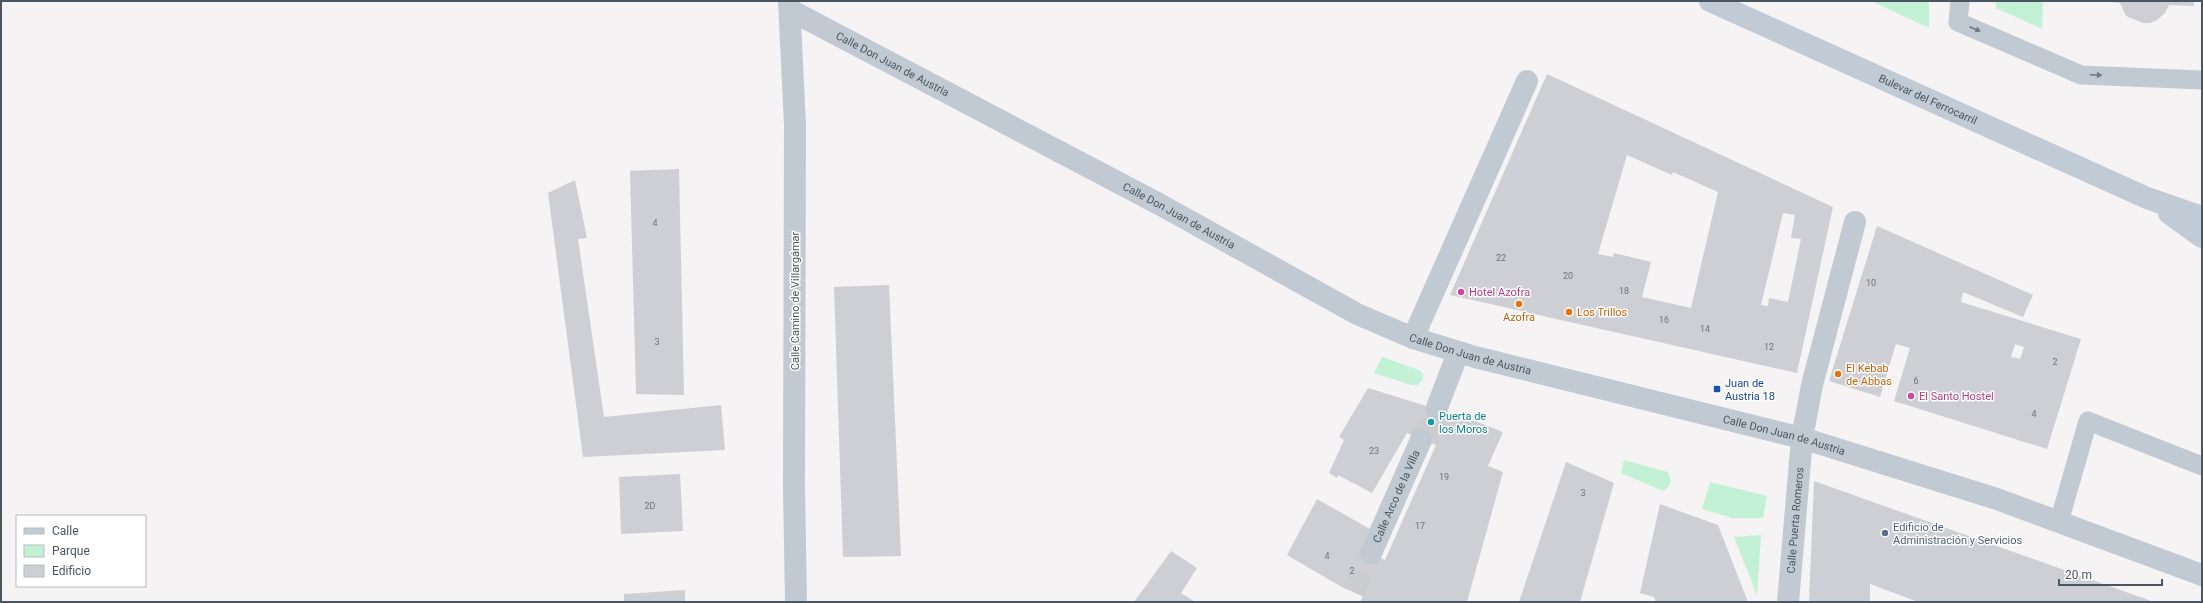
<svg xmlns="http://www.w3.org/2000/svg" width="2203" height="603" font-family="Roboto,sans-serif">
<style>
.green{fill:#c3f1d5}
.building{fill:#cdcfd5;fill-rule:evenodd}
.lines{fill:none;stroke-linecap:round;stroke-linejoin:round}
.street-tunnel{stroke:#caccce;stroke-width:22;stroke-dasharray:22 11;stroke-linecap:butt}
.lane{stroke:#c1cad2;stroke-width:19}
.street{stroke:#c1cad2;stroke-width:22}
.secondary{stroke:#c1cbd6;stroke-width:22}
.oneway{fill:#6e7983}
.hotel-dot{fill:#d1479c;stroke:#fff;stroke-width:1.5}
.food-dot{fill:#e8710a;stroke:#fff;stroke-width:1.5}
.transit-dot{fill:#1a4fb4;stroke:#fff;stroke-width:1.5}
.culture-dot{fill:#0f9aa8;stroke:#fff;stroke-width:1.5}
.service-dot{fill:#5c6f8a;stroke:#fff;stroke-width:1.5}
.labels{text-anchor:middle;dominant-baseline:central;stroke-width:3;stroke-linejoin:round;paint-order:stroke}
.number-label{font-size:9px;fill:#6b747e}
.street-label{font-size:11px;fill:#4a5661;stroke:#fff}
.hotel-label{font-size:11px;fill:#b23c85;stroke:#fff;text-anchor:start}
.food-label{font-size:11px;fill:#c56008;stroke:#fff;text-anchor:start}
.transit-label{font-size:11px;fill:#164399;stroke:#fff;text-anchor:start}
.culture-label{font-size:11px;fill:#0d838f;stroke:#fff;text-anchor:start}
.service-label{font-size:11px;fill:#4e5e75;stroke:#fff;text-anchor:start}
</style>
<rect width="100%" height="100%" fill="#f5f3f3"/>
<g class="green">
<polygon points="1871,1 1929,1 1929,28"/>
<polygon points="1996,1 2043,1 2042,29 1996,8"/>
<polygon points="1382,357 1419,370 1423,374 1423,379 1418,385 1411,385 1374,373"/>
<path d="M1624 460 1668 472C1672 481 1671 486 1663 491L1621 473Z"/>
<polygon points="1710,482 1767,496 1763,518 1732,518 1702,509"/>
<polygon points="1761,535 1757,595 1734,537"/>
</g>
<g class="building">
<polygon points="2100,1 2194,1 2194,6 2169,5 2165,13 2157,20 2150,23 2143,23 2126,16 2120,3"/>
<path d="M1547 74 1833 207 1797 373 1450 295ZM1627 155 1672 175 1673 172 1718 192 1691 308 1642 297 1651 262 1614 253 1613 257 1598 254ZM1783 213 1795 215 1791 238 1801 239 1788 302 1769 298 1768 306 1761 305Z"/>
<polygon points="679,169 684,395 636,394 630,171"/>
<polygon points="575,180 587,238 578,239 604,417 721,405 725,450 583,457 548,193"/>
<path d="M1877 226 2033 295 2023 317 1963 292 1961 302 2081 339 2047 449 1894 401 1910 348 1896 344 1880 397 1829 381ZM2015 344 2024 347 2020 359 2011 357Z"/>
<polygon points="889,285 901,556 843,557 834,287"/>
<polygon points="1368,388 1475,421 1503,432 1488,466 1503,472 1467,602 1360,602 1363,596 1340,586 1287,555 1317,499 1370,529 1371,553 1385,560 1436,445 1407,433 1372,493 1338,475 1337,478 1329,473 1344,440 1339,437"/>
<polygon points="1566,462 1614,483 1580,602 1519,602"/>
<polygon points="680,474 683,531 621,534 619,477"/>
<polygon points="1814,481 2154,602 1918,602 1870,584 1870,602 1809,602"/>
<polygon points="1660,504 1718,525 1748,602 1656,602 1654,597 1640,593"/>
<polygon points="1171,551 1197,568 1181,593 1195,602 1134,602"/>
<polygon points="685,590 685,602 624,602 624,594"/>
</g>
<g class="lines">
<g class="street-tunnel">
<polyline points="1421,440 1436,410"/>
<polyline points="1353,592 1371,553"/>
</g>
<g class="lane">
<polyline points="1960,1 1958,22 2081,75 2202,80"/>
<polyline points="2059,522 2088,421 2202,466"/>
</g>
<g class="street">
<polyline points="789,1 795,125 794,487 796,602"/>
<path id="s1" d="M790 10 1159 204 1357 314 1413 338 1475 357 1802 438 1997 499 2202 575"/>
<polyline points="1413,338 1527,81"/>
<polyline points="1436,410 1458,353"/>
<path id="s2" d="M1371 553 1421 440"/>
<path id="s3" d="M1788 602 1802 438 1812 385 1855 222"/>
</g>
<g class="secondary">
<path id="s4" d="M1710 1 2147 198 2202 217"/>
<polyline points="2169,213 2202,237"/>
</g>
</g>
<defs><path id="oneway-solid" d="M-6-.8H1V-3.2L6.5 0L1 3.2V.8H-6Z"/></defs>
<g class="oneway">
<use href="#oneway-solid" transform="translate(1975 29) rotate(23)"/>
<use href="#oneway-solid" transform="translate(2096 75) rotate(2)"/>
</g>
<g class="hotel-dot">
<circle cx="1461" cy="292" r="4"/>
<circle cx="1911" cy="396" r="4"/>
</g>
<g class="food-dot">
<circle cx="1519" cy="304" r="4"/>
<circle cx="1569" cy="312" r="4"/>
<circle cx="1838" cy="374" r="4"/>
</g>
<rect class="transit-dot" x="1713" y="385" width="8" height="8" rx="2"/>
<circle class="culture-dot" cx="1431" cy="422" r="4"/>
<circle class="service-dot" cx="1885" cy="533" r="4"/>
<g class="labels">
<g class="number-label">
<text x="655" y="223">4</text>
<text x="1501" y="258">22</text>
<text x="1568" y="276">20</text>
<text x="1871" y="283">10</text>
<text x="1624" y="291">18</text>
<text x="1664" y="320">16</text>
<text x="1705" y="329">14</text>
<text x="657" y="342">3</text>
<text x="1769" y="347">12</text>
<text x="2055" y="362">2</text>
<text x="1916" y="381">6</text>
<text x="2034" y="414">4</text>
<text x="1374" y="451">23</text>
<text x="1444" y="477">19</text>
<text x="1583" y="493">3</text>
<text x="650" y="506">2D</text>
<text x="1420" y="526">17</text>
<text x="1327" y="556">4</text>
<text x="1352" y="571">2</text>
</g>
<g class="street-label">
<text stroke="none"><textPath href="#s1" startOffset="116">Calle Don Juan de Austria</textPath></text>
<text stroke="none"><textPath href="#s4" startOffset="239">Bulevar del Ferrocarril</textPath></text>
<text stroke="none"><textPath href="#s1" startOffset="440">Calle Don Juan de Austria</textPath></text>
<text transform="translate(795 301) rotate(-90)">Calle Camino de Villargámar</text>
<text stroke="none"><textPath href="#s1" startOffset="764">Calle Don Juan de Austria</textPath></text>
<text stroke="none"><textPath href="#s1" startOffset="1088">Calle Don Juan de Austria</textPath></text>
<text stroke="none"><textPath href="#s2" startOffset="62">Calle Arco de la Villa</textPath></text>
<text stroke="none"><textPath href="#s3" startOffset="82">Calle Puerta Romeros</textPath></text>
</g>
<g class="hotel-label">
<text x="1469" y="292">Hotel Azofra</text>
<text x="1919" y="396">El Santo Hostel</text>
</g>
<g class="food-label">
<text x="1577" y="312">Los Trillos</text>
<text x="1519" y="317" text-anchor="middle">Azofra</text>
<text x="1846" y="368">El Kebab<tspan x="1846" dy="13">de Abbas</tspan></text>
</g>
<g class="transit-label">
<text x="1725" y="383">Juan de<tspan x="1725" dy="13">Austria 18</tspan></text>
</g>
<g class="culture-label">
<text x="1439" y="416">Puerta de<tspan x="1439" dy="13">los Moros</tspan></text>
</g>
<g class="service-label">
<text x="1893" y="527">Edificio de<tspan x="1893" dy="13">Administración y Servicios</tspan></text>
</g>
</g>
<rect width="2203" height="603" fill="none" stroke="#4a5661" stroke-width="4"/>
<rect x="16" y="515" width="130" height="72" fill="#ffffff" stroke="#b7bbc0"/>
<rect x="24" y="528" width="20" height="6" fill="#c1cbd6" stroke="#b7bbc0"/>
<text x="52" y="535" font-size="12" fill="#4a5661">Calle</text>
<rect x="24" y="545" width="20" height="12" fill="#c3f1d5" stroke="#b7bbc0"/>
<text x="52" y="555" font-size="12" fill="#4a5661">Parque</text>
<rect x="24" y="565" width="20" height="12" fill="#cdcfd5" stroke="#b7bbc0"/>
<text x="52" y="575" font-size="12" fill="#4a5661">Edificio</text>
<path d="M2059 579v6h103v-6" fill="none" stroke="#4a5661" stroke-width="2"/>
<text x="2065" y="579" font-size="12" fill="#4a5661" stroke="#ffffff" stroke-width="3" paint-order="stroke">20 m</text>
</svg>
